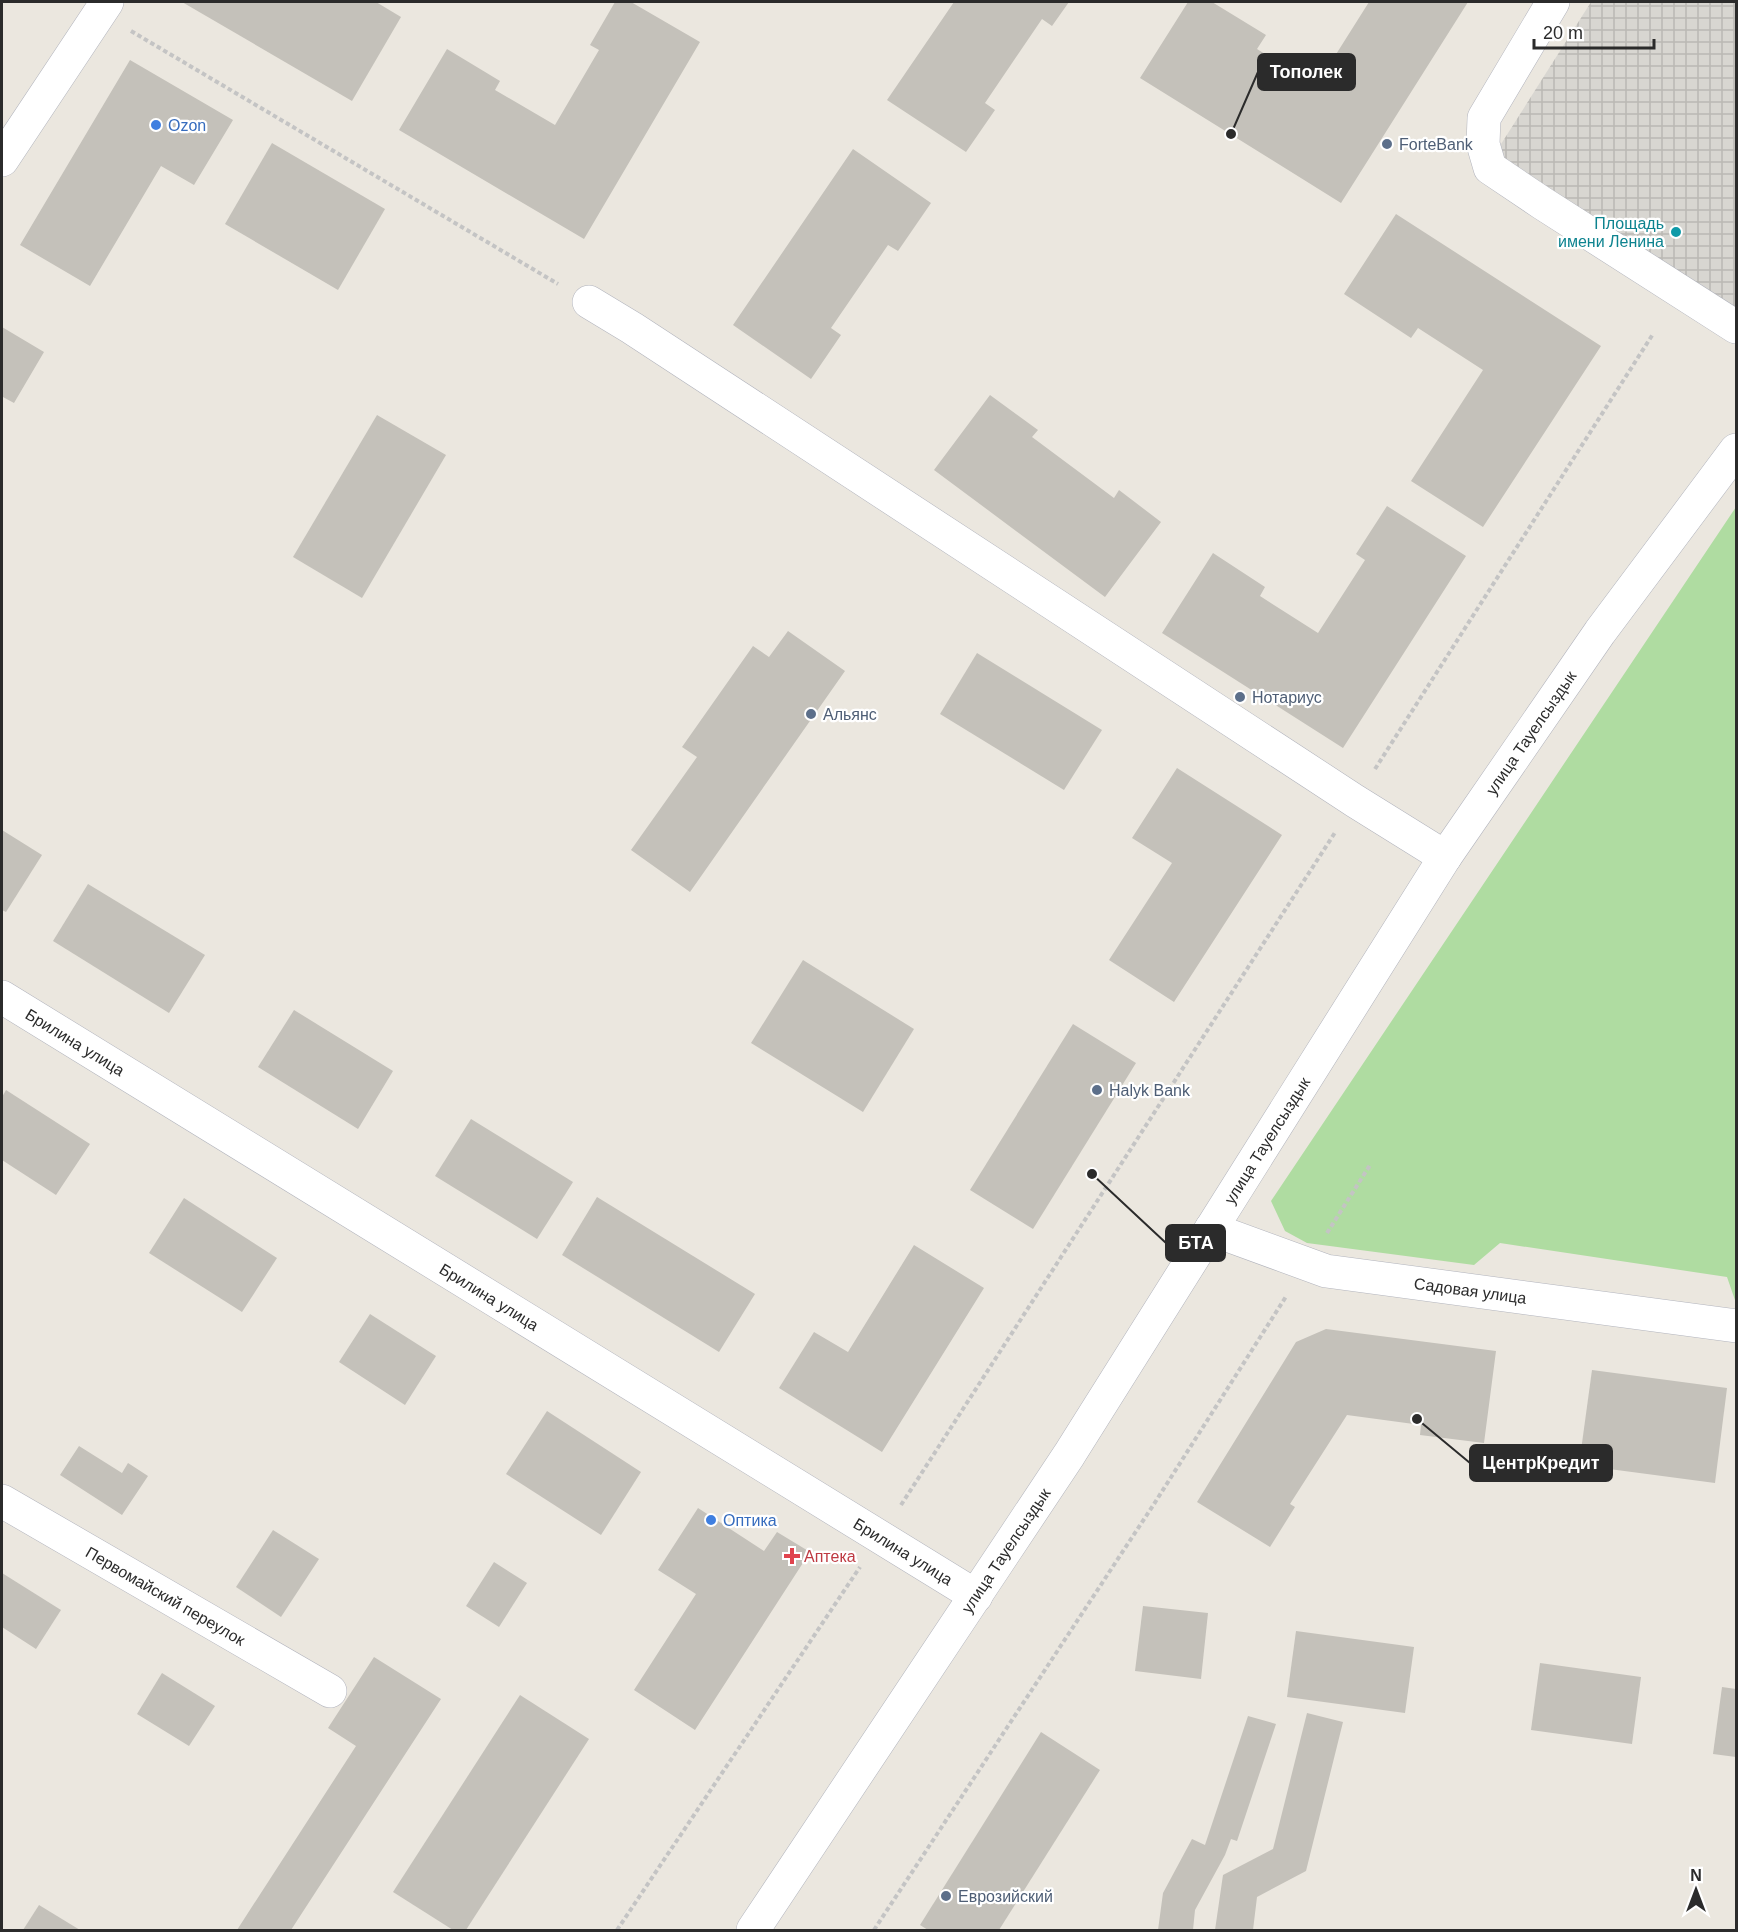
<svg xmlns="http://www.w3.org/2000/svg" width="1738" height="1932" font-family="Arial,sans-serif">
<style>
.park{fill:#afdca1}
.plaza{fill:url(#plaza-grid)}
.building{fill:#c4c1ba}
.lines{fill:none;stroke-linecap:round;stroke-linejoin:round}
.minor-casing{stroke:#b2b4bd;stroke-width:34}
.path{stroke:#c4c4c4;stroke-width:4;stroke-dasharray:4.5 3;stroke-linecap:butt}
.minor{stroke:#fff;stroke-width:33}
.shop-dot{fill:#3f7fe0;stroke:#fff;stroke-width:2}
.service-dot{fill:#5c6f8a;stroke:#fff;stroke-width:2}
.culture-dot{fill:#0f9aa8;stroke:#fff;stroke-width:2}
.health-dot{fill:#e0444e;stroke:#fff;stroke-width:2}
.labels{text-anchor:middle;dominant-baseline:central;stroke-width:4.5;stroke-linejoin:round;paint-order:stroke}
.shop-label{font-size:16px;fill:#366cbe;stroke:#fff;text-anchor:start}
.service-label{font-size:16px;fill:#4e5e75;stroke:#fff;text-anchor:start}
.culture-label{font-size:16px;fill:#0d838f;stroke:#fff;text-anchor:end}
.street-label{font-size:16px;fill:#2b2b2b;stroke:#fff}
.health-label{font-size:16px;fill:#be3a42;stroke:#fff;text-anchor:start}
.leader{fill:none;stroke:#2b2b2b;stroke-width:2}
.callout-dot{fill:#2b2b2b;stroke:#fff;stroke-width:2}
.callout{fill:#2b2b2b;stroke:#2b2b2b;stroke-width:2}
.callout-label{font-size:18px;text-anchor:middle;font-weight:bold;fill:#fff}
</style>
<defs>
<pattern id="plaza-grid" width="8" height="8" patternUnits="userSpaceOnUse" patternTransform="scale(1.5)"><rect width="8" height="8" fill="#d8d6d1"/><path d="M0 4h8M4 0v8" fill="none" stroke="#bab8b4"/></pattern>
</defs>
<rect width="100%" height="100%" fill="#ebe7df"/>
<polygon class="park" points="1736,507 1736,1303 1727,1277 1500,1243 1474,1265 1307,1243 1285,1231 1271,1201"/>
<polygon class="plaza" points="1591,2 1736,2 1736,313 1496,152"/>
<g class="building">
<polygon points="182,2 376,2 401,17 352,101"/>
<polygon points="615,2 631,2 700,42 584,239 399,130 447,49 500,81 495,90 555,125 599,50 590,45"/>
<polygon points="954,2 1069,2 1052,26 1042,19 985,103 995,110 966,152 887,100"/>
<polygon points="1188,2 1212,2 1266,35 1257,49 1316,86 1369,2 1468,2 1341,203 1140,78"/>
<polygon points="130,60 233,120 194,185 161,166 90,286 20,245"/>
<polygon points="272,143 385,209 338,290 225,224"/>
<polygon points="853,149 931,203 898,251 888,245 831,328 841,335 811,379 733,325"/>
<polygon points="1396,214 1601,346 1483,527 1411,481 1483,370 1418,328 1411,338 1344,294"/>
<polygon points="2,327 44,352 14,403 3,397 2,400"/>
<polygon points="990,395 1038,430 1032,437 1114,498 1119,490 1161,522 1105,597 934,470"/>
<polygon points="377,415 446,455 362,598 293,557"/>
<polygon points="1387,506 1466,556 1343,748 1162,633 1213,553 1265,587 1260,596 1318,633 1365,560 1356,554"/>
<polygon points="788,631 845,671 690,892 631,850 697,757 682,747 753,646 769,657"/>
<polygon points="977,653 1102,730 1064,790 940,714"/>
<polygon points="1177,768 1282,835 1174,1002 1109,960 1172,863 1132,838"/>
<polygon points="2,830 42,855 6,912 2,910"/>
<polygon points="88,884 205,955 169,1013 53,941"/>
<polygon points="803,960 914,1029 863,1112 751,1043"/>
<polygon points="294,1010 393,1071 358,1129 258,1067"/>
<polygon points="1073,1024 1136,1063 1033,1229 970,1190"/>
<polygon points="6,1090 90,1144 56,1195 2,1160 2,1097"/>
<polygon points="471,1119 573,1182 537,1239 435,1176"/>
<polygon points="597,1197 755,1294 719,1352 562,1255"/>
<polygon points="184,1198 277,1258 242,1312 149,1253"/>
<polygon points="914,1245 984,1288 882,1452 779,1388 814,1332 848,1352"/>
<polygon points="370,1314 436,1356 405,1405 339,1362"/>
<polygon points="1326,1329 1496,1351 1484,1443 1420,1435 1421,1425 1347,1415 1290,1504 1295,1507 1270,1547 1197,1502 1296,1342"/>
<polygon points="1592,1370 1727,1388 1715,1483 1579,1465"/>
<polygon points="547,1411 641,1472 601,1535 506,1474"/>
<polygon points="79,1446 122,1473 128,1463 148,1476 122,1515 60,1475"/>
<polygon points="698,1508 764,1551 777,1532 810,1552 695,1730 634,1690 696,1594 658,1570"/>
<polygon points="273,1530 319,1559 281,1617 236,1587"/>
<polygon points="494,1562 527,1583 499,1627 466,1606"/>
<polygon points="2,1573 61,1610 36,1649 2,1627"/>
<polygon points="1143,1606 1208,1613 1201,1679 1135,1671"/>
<polygon points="1296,1631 1414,1647 1405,1713 1287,1697"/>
<polygon points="374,1657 441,1699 291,1930 237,1930 356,1746 328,1728"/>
<polygon points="1540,1663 1641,1677 1632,1744 1531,1730"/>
<polygon points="162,1673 215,1706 189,1746 137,1714"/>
<polygon points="1722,1687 1736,1689 1736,1757 1713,1754"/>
<polygon points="520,1695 589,1739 466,1930 453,1930 393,1892"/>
<polygon points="1307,1713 1343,1722 1306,1871 1257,1897 1253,1930 1215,1930 1223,1875 1273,1849"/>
<polygon points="1248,1716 1276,1724 1237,1841 1231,1839 1225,1855 1195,1910 1193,1930 1158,1930 1163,1893 1192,1839 1205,1845"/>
<polygon points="1041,1732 1100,1770 999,1930 928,1930 920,1925"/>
<polygon points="39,1905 80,1930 23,1930"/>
</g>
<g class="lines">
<defs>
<g id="minor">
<polyline points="1553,2 1484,118 1483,144 1490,168 1542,203 1736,327"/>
<polyline points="2,160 107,2"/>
<polyline points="589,302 632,328 1355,801 1445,857"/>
<path id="s1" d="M2 997 976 1596"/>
<path id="s2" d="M1211 1229 1326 1271 1736 1326"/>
<path id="s3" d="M2 1501 330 1691"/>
<path id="s4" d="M753 1930 1069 1455 1445 857 1600 632 1736 450"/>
</g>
</defs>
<use href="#minor" class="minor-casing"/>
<g class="path">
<polyline points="131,31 558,284"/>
<polyline points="1375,769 1653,334"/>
<polyline points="1327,1233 1370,1165"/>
<polyline points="901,1505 1336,831"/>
<polyline points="617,1930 860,1567"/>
<polyline points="874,1930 1154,1504 1287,1295"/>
</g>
<use href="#minor" class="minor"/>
</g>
<g class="shop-dot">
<circle cx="156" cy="125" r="6"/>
<circle cx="711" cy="1520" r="6"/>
</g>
<g class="service-dot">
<circle cx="1387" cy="144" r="6"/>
<circle cx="1240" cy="697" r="6"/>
<circle cx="811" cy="714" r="6"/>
<circle cx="1097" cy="1090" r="6"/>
<circle cx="946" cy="1896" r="6"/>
</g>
<circle class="culture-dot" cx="1676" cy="232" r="6"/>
<path class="health-dot" d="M789 1547h6v6h6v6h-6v6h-6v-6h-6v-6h6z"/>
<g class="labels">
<g class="shop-label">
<text x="168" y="125">Ozon</text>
<text x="723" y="1520">Оптика</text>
</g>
<g class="service-label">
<text x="1399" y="144">ForteBank</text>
<text x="1252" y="697">Нотариус</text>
<text x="823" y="714">Альянс</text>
<text x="1109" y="1090">Halyk Bank</text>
<text x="958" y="1896">Еврозийский</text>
</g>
<g class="culture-label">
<text x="1664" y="223">Площадь<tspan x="1664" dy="18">имени Ленина</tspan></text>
</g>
<g class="street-label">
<text stroke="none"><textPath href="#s4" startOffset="1428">улица Тауелсыздык</textPath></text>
<text stroke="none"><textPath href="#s1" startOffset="86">Брилина улица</textPath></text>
<text stroke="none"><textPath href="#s4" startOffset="942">улица Тауелсыздык</textPath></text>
<text stroke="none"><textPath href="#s2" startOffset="268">Садовая улица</textPath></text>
<text stroke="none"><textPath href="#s1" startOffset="572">Брилина улица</textPath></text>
<text stroke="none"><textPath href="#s4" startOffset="456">улица Тауелсыздык</textPath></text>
<text stroke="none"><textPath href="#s1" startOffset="1058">Брилина улица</textPath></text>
<text stroke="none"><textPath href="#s3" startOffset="189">Первомайский переулок</textPath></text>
</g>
<g class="health-label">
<text x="804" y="1556">Аптека</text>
</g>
</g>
<path class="leader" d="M1231 134L1258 72M1092 1174L1166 1243M1417 1419L1470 1463"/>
<g class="callout-dot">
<circle cx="1231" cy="134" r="6"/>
<circle cx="1092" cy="1174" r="6"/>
<circle cx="1417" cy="1419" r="6"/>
</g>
<g class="callout">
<rect x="1258" y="54" width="97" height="36" rx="6"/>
<rect x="1166" y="1225" width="59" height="36" rx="6"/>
<rect x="1470" y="1445" width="142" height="36" rx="6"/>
</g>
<g class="callout-label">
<text x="1306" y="78">Тополек</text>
<text x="1196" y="1249">БТА</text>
<text x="1541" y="1469">ЦентрКредит</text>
</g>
<rect width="1738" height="1932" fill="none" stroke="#2b2b2b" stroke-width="6"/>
<g transform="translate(1696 1890)" stroke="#ffffff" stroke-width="4.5" paint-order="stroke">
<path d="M0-4.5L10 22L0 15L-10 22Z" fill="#2b2b2b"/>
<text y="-9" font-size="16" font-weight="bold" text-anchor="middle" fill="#2b2b2b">N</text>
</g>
<path d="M1534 39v9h120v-9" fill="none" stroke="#2b2b2b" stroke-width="3"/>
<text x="1543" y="39" font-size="18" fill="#2b2b2b" stroke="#ffffff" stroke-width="4.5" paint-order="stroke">20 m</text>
</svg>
